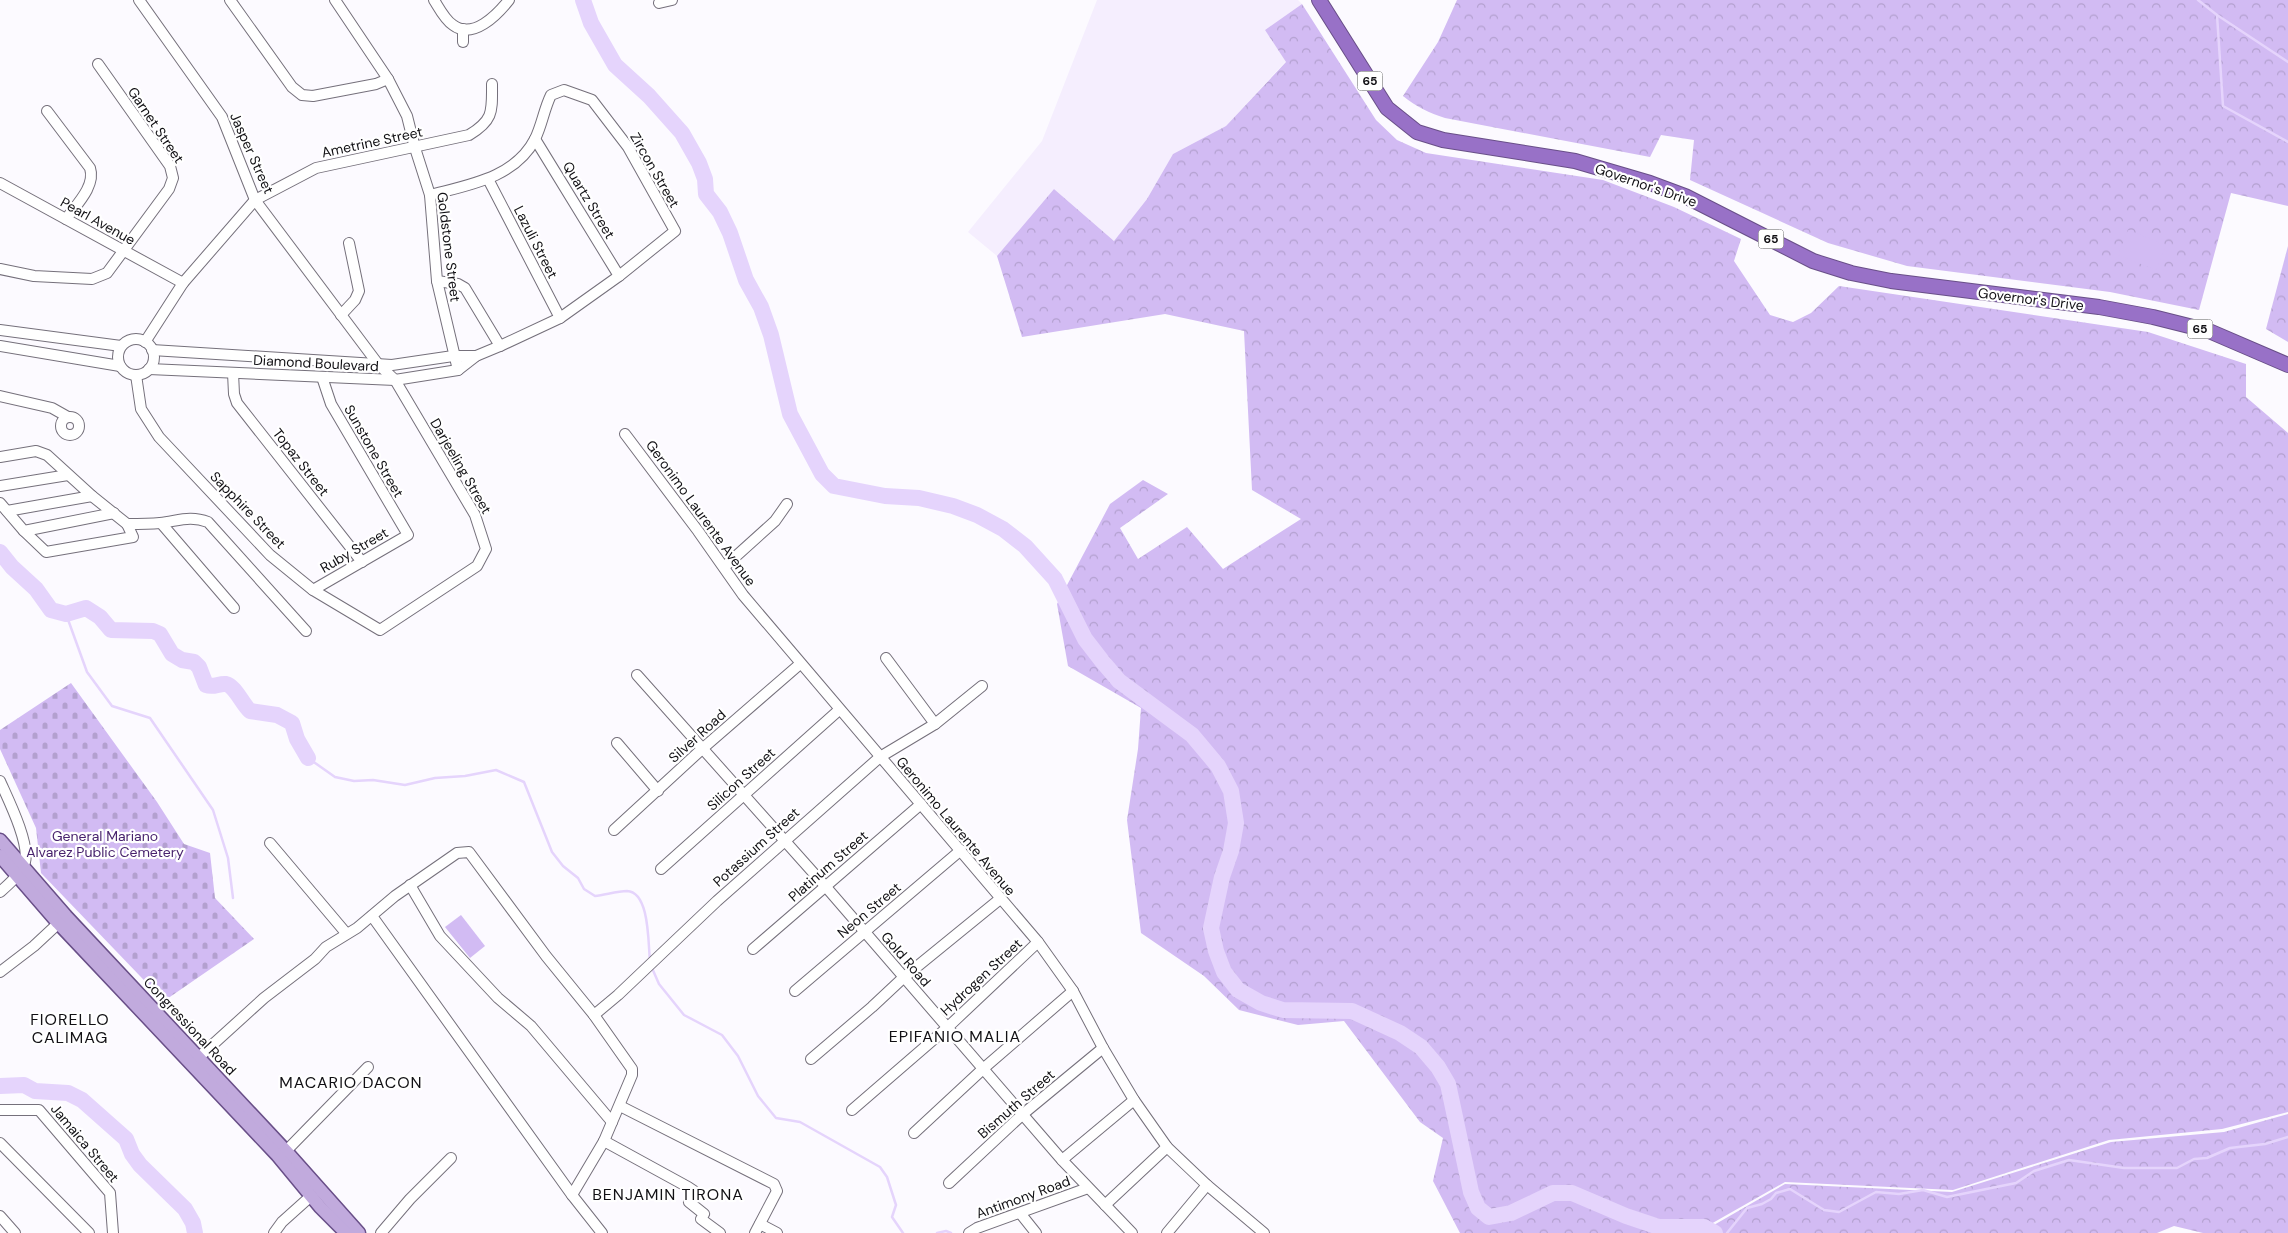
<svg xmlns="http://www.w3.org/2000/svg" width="2288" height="1233" font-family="'DM Sans',sans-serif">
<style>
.built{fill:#f5eefe}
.forest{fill:url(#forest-crowns)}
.cemetery{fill:url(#cemetery-stones)}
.pitch{fill:#d2bbf3}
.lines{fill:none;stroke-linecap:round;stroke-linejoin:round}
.stream{stroke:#e5d4fc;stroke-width:2.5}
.river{stroke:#e5d4fc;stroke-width:16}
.minor-casing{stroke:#75707b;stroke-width:12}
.major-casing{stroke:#694f88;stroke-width:15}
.highway-casing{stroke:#694f88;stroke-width:16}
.minor{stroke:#fff;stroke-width:10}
.major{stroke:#c1aadd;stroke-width:12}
.highway{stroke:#9871c7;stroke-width:14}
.labels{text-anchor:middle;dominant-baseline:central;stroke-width:4.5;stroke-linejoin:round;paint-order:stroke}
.shield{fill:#fff;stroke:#58585a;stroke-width:1}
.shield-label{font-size:12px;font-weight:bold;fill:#111014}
.street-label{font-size:14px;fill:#111014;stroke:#fff}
.park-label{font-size:14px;fill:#48236d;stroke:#fff}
.quarter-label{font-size:16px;letter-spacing:1px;fill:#111014;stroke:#fff}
</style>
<defs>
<pattern id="forest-crowns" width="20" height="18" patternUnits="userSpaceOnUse" patternTransform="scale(1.25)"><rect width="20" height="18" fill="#d2bbf3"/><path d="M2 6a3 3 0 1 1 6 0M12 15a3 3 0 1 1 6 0" fill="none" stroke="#b3a0cf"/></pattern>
<pattern id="cemetery-stones" width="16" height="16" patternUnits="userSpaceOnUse" patternTransform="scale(1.25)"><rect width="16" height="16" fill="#d2bbf3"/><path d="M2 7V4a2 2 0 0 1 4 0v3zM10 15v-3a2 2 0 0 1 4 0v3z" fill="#b3a0cf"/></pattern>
</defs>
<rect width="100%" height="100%" fill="#fcfaff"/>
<polygon class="built" points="1097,0 1298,0 1302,4 1265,30 1286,61 1226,126 1173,154 1147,199 1114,241 1054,189 997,256 968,232 1042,141"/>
<g class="forest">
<path d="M1457 0H2288V206L2231 193 2199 310 2110 292 1907 266 1828 243 1690 180 1694 140 1661 135 1650 157 1445 118C1429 113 1417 107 1403 96L1438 42Z"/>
<polygon points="1302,4 1376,120 1397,140 1426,153 1603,180 1674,207 1741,239 1734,261 1770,315 1793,322 1811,313 1839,286 2148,332 2246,364 2246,397 2288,433 2288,1112 2222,1129 2109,1140 1953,1190 1785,1182 1695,1233 1460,1233 1433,1181 1443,1138 1420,1122 1344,1021 1298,1025 1239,1010 1204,976 1141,933 1127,820 1138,749 1141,708 1068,666 1057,604 1110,504 1143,480 1168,494 1120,528 1138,559 1187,527 1223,569 1301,519 1252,490 1244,331 1165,314 1022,337 997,256 1054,189 1114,241 1147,199 1173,154 1226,126 1286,62 1265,30"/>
<polygon points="2288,246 2288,342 2266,329"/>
<polygon points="2288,1114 2288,1233 2203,1233 2174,1226 2157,1233 1700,1233 1785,1184 1952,1192 2111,1142 2224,1132"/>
</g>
<polygon class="cemetery" points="71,683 157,802 184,844 210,853 215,898 254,939 164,1001 41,873 36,828 0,749 0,730"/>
<g class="pitch">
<polygon points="2128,230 2166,245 2156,270 2118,255"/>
<polygon points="461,915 485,946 470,958 445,927"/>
</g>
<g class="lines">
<g class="stream">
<polyline points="2198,0 2217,15 2223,106 2288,142"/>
<polyline points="2217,15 2288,62"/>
<polyline points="66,614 87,672 112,706 150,718 213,810 228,858 233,898"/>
<path d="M308 758 335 777 354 781 373 780 405 785 435 778 465 776 496 770 524 782 552 852 563 866 578 878 584 889 595 896C605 895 617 891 627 891 650 892 648 944 650 961"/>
<polyline points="652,968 659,984 684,1015 722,1035 738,1056 758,1096 776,1118 800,1122 880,1167 887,1177 896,1205 892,1217 903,1233"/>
<polyline points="937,1233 946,1231 951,1233"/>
<polyline points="1727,1233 1747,1208 1762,1204 1771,1199 1776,1193 1790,1189 1824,1210 1839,1212 1876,1192 1899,1194 1923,1190 1947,1197 2016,1183 2034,1171 2069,1160 2124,1168 2177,1168 2194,1159 2207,1158 2230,1148 2265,1144 2288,1137"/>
</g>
<g class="river">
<polyline points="583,0 591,23 615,65 649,96 682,133 699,163 705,179 706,194 720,212 730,233 746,280 761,307 771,335 790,414 822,474 834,486 885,496 919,498 953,506 977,515 1003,529 1025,546 1055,579 1085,639 1102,661 1119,681 1192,735 1218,766 1231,791 1236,823 1231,851 1222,877 1211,928 1216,951 1224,972 1238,990 1261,1003 1283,1010 1352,1011 1400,1033 1421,1047 1438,1067 1448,1084 1471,1192 1478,1208 1489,1217 1511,1213 1553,1193 1572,1193 1626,1216 1659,1227 1704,1227 1715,1233"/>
<path d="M0 552 12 567 36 589 51 610 66 614 86 608 100 617 111 630 153 631 160 634 172 654 182 660 194 662 199 667 206 685C214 688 219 683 226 684 235 686 243 705 250 711L277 715 292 723 297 739 308 758"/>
<polyline points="0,1086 24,1085 35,1091 68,1093 82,1100 126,1139 132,1154 140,1165 185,1209 193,1223 195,1233"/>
</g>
<defs>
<g id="minor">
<polyline points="230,0 292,87 302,95 313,96 376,84 388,79"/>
<polyline points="335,0 388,79 407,116 415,148 430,195 437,281 458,370"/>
<path d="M434 0C439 8 445 20 453 25 473 40 497 15 509 0"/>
<polyline points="659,3 672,0"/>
<polyline points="463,29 463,42"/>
<path d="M47 111 90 168C96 186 76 205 66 219"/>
<polyline points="535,139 619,276"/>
<polyline points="488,179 560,318"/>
<polyline points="0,183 183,283"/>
<polyline points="0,269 34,276 92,279 107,273 169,189 173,178 170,166 98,64"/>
<polyline points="437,281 458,284 465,288 500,346"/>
<polyline points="341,315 355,300 359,291 349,243"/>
<polyline points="0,330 121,346"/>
<circle cx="136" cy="357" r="18"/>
<path d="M145 342 183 283 255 200 316 168 469 135C494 120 492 111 492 84"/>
<polyline points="0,346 120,366"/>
<polyline points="152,350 392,365 453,356 476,356"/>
<path d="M149 369 395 380 458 370 476 356 500 346 560 318 619 276 675 231 628 147 592 100 564 90 551 95C544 109 542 125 535 139 515 178 468 185 430 195"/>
<polyline points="233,373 234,394 237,403 362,562"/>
<polyline points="136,375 141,409 159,437 270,555 313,590 380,630 477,566 486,549 475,515 395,380 378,364 255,200 222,117 139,0"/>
<polyline points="0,396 52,408 68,417"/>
<circle cx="70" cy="426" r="9"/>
<polyline points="625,434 698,531 743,595 1038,942 1073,991 1103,1048 1134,1100 1167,1147 1207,1185 1264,1233"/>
<path d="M0 457 36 451 47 455 92 496 127 524C138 524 149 524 160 523 178 521 190 515 208 522L306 631"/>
<polyline points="0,486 68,475"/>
<polyline points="0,503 24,531 114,513"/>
<polyline points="7,511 92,496"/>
<polyline points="161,523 234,608"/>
<polyline points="24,531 46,552 133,537 127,524"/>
<polyline points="724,567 775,521 787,504"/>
<polyline points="313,590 408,535 331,404 322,377"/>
<polyline points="886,658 935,724"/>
<polyline points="637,675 826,887 1062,1160 1132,1233"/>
<polyline points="617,743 658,791"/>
<path d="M0 781C8 799 30 843 25 862 22 873 8 885 0 892"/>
<polyline points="614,830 702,749 800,664"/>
<polyline points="270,843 346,933"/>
<polyline points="661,869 839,710"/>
<polyline points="410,885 440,936 498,998 531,1026 612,1122"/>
<polyline points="372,916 572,1195 602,1233"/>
<polyline points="753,949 921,804"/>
<polyline points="0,972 34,946 63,919"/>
<polyline points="795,991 961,850"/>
<polyline points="594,1015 618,995 717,901 880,757 935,724 982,686"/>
<polyline points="199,1057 264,998 315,959 326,947 357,928 395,896 457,853 469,852 546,956 594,1015 632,1069 632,1075 604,1141 572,1195"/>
<polyline points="811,1059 872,1007 903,978 1000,899"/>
<polyline points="620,1106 774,1184 777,1191 755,1233"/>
<polyline points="0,1110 39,1110 110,1193 113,1233"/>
<polyline points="852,1110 948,1027 1038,942"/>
<polyline points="914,1133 984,1068 1073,991"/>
<polyline points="604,1141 688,1187 694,1191 689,1202 704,1214 701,1219 720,1233"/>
<polyline points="0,1143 89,1233"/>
<polyline points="286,1151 368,1067"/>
<polyline points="1062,1160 1134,1100"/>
<polyline points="949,1183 1023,1114 1103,1048"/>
<polyline points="1105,1205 1167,1147"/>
<polyline points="1020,1213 1036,1233"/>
<polyline points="0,1216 15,1233"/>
<polyline points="760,1224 777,1233"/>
<polyline points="274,1233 282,1222 311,1196"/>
<polyline points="381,1233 410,1199 451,1158"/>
<polyline points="969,1233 977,1228 1088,1188"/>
<polyline points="1167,1233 1207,1185"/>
</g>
<g id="major">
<polyline points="0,840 66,916 286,1151 359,1233"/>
<polyline points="0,856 58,923 277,1155 320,1207 346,1233"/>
</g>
<polyline id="highway" points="1319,0 1387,108 1417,132 1443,140 1575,161 1650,183 1685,196 1813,261 1851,273 1891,281 2099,307 2153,317 2209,331 2288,365"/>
</defs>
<use href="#minor" class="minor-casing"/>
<use href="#major" class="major-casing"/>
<use href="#highway" class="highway-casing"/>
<use href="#minor" class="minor"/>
<use href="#major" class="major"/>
<use href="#highway" class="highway"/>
</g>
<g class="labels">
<g class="shield">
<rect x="1357.5" y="71.5" width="25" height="19" rx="4"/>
<rect x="1758.5" y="229.5" width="25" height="19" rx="4"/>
<rect x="2187.5" y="319.5" width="25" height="19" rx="4"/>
</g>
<g class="shield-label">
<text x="1370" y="81">65</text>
<text x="1771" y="239">65</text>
<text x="2200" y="329">65</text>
</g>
<g class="street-label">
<text transform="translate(156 125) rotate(56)">Garnet Street</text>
<text transform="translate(372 142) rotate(-12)">Ametrine Street</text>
<text transform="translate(252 153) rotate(66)">Jasper Street</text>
<text transform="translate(655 170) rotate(60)">Zircon Street</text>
<text transform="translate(1646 185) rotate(19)">Governor's Drive</text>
<text transform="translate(589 200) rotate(59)">Quartz Street</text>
<text transform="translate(98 221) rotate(29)">Pearl Avenue</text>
<text transform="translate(536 242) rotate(63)">Lazuli Street</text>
<text transform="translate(449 247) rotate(83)">Goldstone Street</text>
<text transform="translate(2031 299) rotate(7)">Governor's Drive</text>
<text transform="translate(316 363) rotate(3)">Diamond Boulevard</text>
<text transform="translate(374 451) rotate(60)">Sunstone Street</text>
<text transform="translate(301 462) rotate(52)">Topaz Street</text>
<text transform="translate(461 466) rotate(60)">Darjeeling Street</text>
<text transform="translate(248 510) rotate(46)">Sapphire Street</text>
<text transform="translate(701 513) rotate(54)">Geronimo Laurente Avenue</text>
<text transform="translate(354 550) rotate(-30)">Ruby Street</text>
<text transform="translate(697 736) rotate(-42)">Silver Road</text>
<text transform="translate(741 779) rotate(-42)">Silicon Street</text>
<text transform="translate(956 826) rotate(50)">Geronimo Laurente Avenue</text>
<text transform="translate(756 847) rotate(-42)">Potassium Street</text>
<text transform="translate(828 866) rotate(-41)">Platinum Street</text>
<text transform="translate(869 910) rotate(-40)">Neon Street</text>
<text transform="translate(906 959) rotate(49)">Gold Road</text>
<text transform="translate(981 977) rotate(-43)">Hydrogen Street</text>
<text transform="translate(190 1026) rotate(47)">Congressional Road</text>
<text transform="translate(1016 1104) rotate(-41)">Bismuth Street</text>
<text transform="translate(85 1143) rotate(50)">Jamaica Street</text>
<text transform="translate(1023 1197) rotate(-20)">Antimony Road</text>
</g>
<g class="park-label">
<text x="105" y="836">General Mariano<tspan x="105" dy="16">Alvarez Public Cemetery</tspan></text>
</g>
<g class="quarter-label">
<text x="70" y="1019">FIORELLO<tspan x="70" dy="18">CALIMAG</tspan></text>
<text x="955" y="1036">EPIFANIO MALIA</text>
<text x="351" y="1082">MACARIO DACON</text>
<text x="668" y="1194">BENJAMIN TIRONA</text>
</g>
</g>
</svg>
